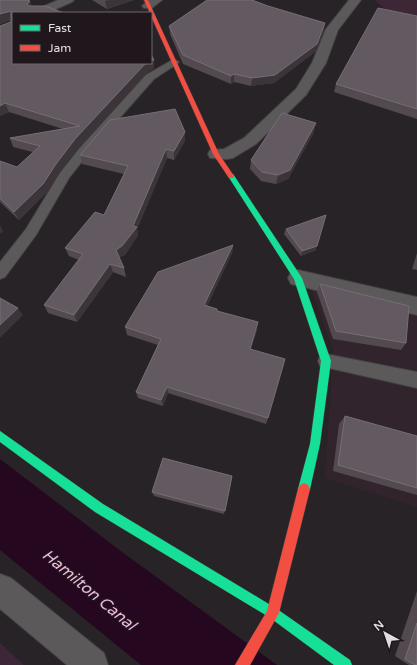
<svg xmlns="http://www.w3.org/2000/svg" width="417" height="665" font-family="'Varela Round',sans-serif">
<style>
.built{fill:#31242d}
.green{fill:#3d2636}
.water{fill:#25081f}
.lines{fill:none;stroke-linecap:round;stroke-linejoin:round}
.lane-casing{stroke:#423f41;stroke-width:2}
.street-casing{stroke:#423f41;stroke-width:2}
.fast-casing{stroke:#423f41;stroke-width:1}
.jam-casing{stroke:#423f41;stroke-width:1}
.lane{fill:#5c595b;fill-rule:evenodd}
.street{fill:#5c595b;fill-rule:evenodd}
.fast{fill:#16e098;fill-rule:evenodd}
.jam{fill:#f24e42;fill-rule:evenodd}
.wall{fill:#534a50}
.shaded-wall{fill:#3b3439}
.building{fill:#625a60;stroke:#766e74}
.labels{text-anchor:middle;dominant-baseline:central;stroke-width:3;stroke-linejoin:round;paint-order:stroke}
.near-water-label{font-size:16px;font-style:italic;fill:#f6b5e2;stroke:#20171d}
</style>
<rect width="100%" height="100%" fill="#282326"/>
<polygon class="built" points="310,286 417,313 417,507 325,478 333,350"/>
<g class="green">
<polygon points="375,0 417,0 417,17 393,16"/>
<polygon points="0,643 24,665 0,665"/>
</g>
<polygon class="water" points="0,459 122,552 277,665 141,665 0,550"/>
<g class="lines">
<defs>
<g id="lane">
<polygon points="174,59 179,62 177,64 154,79 87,155 69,178 36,235 5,277 0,279 0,262 26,229 60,173 79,149 146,75"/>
<polygon points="326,354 417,372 417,388 320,366 318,361 320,356"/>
</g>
<g id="street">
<polygon points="58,0 74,0 72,2 47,13 31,13 33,11"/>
<polygon points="149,0 162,0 152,8 144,8 142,6"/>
<polygon points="349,0 361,0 338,30 326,63 306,95 256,144 233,158 227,159 210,158 208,154 210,150 224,149 244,138 296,89 312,63 326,29"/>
<polygon points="298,270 417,297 417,315 291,284 288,278 291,272"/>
<polygon points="0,574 11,578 104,653 108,665 67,665 0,609"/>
</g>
<g id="fast">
<polygon points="229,174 233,174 302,278 331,361 320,444 310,489 308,493 304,495 300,493 298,489 310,444 321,361 294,279 228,176"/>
<polygon points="0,431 103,504 277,609 350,660 352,665 334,665 269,617 95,512 0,442"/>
</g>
<g id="jam">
<polygon points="144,0 148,0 219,154 234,176 233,178 229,178 213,154 151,16 151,13 150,13"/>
<polygon points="304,483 308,485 310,489 279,613 250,665 235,665 267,611 298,489 300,485"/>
</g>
</defs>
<use href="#lane" class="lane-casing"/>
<use href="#street" class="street-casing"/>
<use href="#fast" class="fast-casing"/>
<use href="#jam" class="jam-casing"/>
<use href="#lane" class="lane"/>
<use href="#street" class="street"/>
<use href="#fast" class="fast"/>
<use href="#jam" class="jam"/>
</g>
<g class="wall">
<polygon points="0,0 32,6 154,68 145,74 78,148 59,172 47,192 19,220 0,202 0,161 17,167 33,152 13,147 10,138 63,129 9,112 0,116 0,26 11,22 11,20 0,24"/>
<polygon points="92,0 134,0 107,9"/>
<polygon points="417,16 417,119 334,92 336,84"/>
<polygon points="169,26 324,31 315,52 274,83 251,86 234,82 231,84 183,64 170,34"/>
<polygon points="314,132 288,179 276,184 261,181 250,169 251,160"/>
<polygon points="185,141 174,160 167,158 137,229 138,235 125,255 119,257 124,268 126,277 113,272 77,322 48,313 44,305 79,260 69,256 65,248 104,215 124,174 82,164 80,155"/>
<polygon points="286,229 316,250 301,256 284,234"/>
<polygon points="233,245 232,253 207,306 217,309 217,311 257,330 251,349 268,418 266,424 168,393 163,406 138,398 136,392 158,345 127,335 125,327"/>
<polygon points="417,253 417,270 412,269"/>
<polygon points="320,284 406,343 401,350 333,339 317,292"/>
<polygon points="345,416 417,436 417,495 333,471 339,424"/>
<polygon points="232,476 224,514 154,496 152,492"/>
<polygon points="417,591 417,665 409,665 395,656"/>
</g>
<g class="shaded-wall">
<polygon points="110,0 134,0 107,9 105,1"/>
<polygon points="30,1 33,9 27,5"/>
<polygon points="11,11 13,19 0,24 0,14"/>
<polygon points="325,23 324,31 315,52 274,83 251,86 252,78"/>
<polygon points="154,60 154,68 145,74 78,148 59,172 47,192 19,220 14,212 56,164 75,139 144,65 148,63 151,63 151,61"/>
<polygon points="234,74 234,82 231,84 231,76"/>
<polygon points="5,103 9,112 0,116 0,106"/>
<polygon points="316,123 314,132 288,179 276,184 278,175"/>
<polygon points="185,132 185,141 174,160 174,151"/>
<polygon points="166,149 167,158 137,229 138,235 125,255 118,258 116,250 133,226"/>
<polygon points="0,225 3,231 0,234"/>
<polygon points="233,245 232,253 204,313 204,305"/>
<polygon points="317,246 316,250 301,256 302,251"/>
<polygon points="110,264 113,272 77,322 74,315"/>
<polygon points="18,308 23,315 0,338 0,325"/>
<polygon points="258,322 257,330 249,356 250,349"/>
<polygon points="167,387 168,393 163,406 161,400"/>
</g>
<g class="building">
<polygon points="0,0 27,0 30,1 27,5 29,6 45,6 64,13 13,13 13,63 148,63 144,65 75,139 56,164 43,184 14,212 0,198 0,161 17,167 40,146 10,138 80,126 5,103 0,106 0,26 11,22 11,11 0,14"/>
<polygon points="207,0 252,0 268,6 325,23 317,44 275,75 252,78 234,74 231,76 183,55 169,26"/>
<polygon points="378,8 417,16 417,109 336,84"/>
<polygon points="151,54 154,60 151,61"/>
<polygon points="175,109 185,132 174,151 166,149 133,226 137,227 122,246 116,250 124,268 110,264 74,315 44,305 83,254 65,248 95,212 104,215 128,166 80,155 110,120"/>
<polygon points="282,113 316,123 290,170 278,175 262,172 251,160"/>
<polygon points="326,215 317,246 302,251 286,229"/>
<polygon points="233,245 204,305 217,309 217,311 258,322 250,349 285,359 268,418 167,387 161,400 136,392 161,339 125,327 158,272"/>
<polygon points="320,284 409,306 406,343 336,331"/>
<polygon points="0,298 18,308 0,325"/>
<polygon points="345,416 417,436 417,488 338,465"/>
<polygon points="163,458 232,476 225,511 152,492"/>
<polygon points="417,623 417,665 415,665 405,659"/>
</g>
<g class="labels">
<g class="near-water-label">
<text transform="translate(89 590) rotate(40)">Hamilton Canal</text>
</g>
</g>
<rect x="12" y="12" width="140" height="52" fill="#20171d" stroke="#6e666b"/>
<rect x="20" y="25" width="20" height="6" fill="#16e098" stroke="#6e666b"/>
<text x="48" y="32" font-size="12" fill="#e3dde1">Fast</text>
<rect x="20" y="45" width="20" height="6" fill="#f24e42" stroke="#6e666b"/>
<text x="48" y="52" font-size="12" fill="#e3dde1">Jam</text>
<g transform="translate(385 633) rotate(320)" stroke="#20171d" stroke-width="3" paint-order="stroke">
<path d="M0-3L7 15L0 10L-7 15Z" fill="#e3dde1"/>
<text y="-6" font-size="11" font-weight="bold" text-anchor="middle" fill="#e3dde1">N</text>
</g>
</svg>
